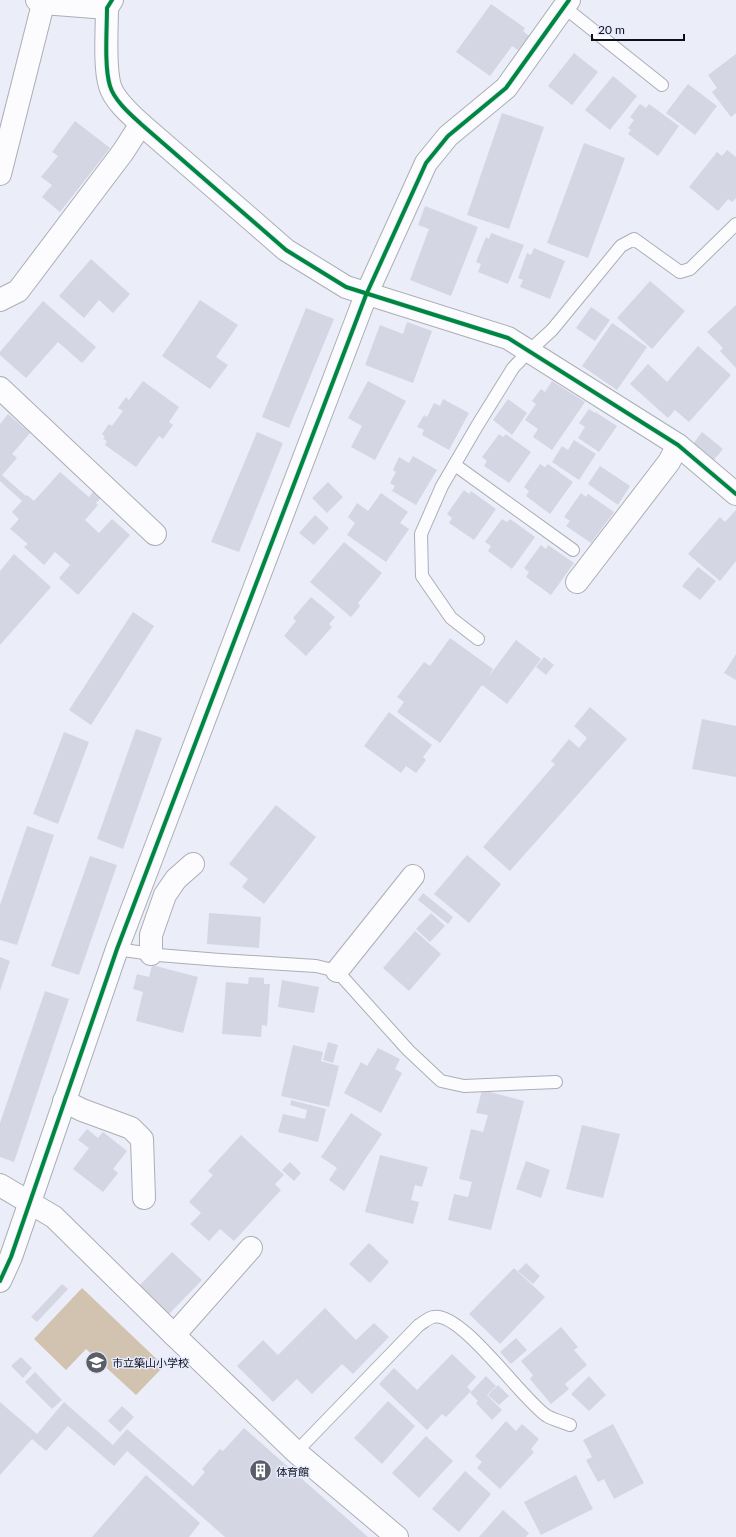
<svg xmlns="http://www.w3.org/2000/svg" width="736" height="1537" font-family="Lato,'Noto Sans JP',sans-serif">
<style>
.water{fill:#d2c2b0}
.building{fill:#d4d7e3}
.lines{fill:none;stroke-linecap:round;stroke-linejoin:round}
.service-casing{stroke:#abaeb6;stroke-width:14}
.minor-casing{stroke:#abaeb6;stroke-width:24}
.tertiary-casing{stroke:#abaeb6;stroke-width:24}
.service{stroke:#fcfcfe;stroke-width:12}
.minor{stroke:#fcfcfe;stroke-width:22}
.tertiary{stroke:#fcfcfe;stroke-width:22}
.cycleway-casing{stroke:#e5eaff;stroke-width:6}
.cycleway{stroke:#00873e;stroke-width:4}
.labels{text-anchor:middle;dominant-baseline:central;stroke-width:3;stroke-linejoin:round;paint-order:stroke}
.poi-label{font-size:11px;fill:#0f1017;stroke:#e5eaff;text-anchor:start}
</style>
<rect width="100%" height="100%" fill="#ebeef9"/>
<polygon class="water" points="82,1288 164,1366 136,1395 86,1349 66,1370 34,1339"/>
<g class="building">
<polygon points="491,4 525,28 523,31 529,36 518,50 512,46 490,76 456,52"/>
<polygon points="574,53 598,72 572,105 548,86"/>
<polygon points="736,54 736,113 731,117 712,92 717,88 708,75"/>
<polygon points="613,76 637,96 610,130 585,110"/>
<polygon points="688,84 717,106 695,135 666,113"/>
<polygon points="640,104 646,108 649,104 679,126 658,156 628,134 631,130 628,128 634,120 630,117"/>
<polygon points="502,113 544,127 509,229 467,215"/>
<polygon points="75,121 110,148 60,212 42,197 52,185 41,177 58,156 52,152"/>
<polygon points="584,143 625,158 588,258 547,243"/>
<polygon points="727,150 736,157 736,198 732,202 728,199 718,211 689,187 717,152 722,156"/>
<polygon points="425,206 478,227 451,296 410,280 429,229 418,225"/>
<polygon points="491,233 524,245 508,284 478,272 481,264 476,262 486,237 489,239"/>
<polygon points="534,248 565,261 550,299 520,287 523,280 518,278 527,253 531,255"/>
<polygon points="91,259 130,294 113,313 99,300 84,318 59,296"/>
<polygon points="650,281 685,311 652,349 617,318"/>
<polygon points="200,300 238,325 216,357 228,365 210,389 162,356"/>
<polygon points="43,301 96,347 82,363 58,342 26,378 0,355 0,352"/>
<polygon points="736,305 736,368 720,351 723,348 707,332"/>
<polygon points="591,307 610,320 595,341 576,328"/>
<polygon points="306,308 334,319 289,428 262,417"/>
<polygon points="407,322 432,331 413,383 365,365 380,325 403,334"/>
<polygon points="612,323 647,347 617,390 582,366"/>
<polygon points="698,346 731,375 689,422 675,410 668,418 630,384 648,364 667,382"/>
<polygon points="143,381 179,407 169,422 173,425 163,439 159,436 136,467 105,445 107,441 103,439 105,437 102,434 109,424 112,426 123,411 118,408 126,397 129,400"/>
<polygon points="368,381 406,401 375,460 351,447 362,426 348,418"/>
<polygon points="552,381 585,402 552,450 533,437 538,429 525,420 536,404 532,401 541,389 545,392"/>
<polygon points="443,399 469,413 449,450 422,435 424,430 417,427 424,415 427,417 434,403 440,406"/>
<polygon points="508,399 527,413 512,435 493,420"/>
<polygon points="589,409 595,413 595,412 617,426 599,452 578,438 585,427 579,423"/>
<polygon points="8,414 30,433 12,454 17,458 2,475 26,496 27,495 34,501 60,472 89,497 98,486 106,493 96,503 98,505 85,520 99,533 112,519 130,535 78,595 59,578 70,565 55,552 44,565 24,547 28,544 10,529 19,519 12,512 22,501 0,481 0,424"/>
<polygon points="257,432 283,443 239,552 211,542"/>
<polygon points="702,432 723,449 713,461 693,444"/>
<polygon points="499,434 503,437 506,434 531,452 509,483 484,466 487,461 482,457"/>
<polygon points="574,440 596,454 579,480 552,462 562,446 568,450"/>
<polygon points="413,456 437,470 416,505 392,491 395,486 390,483 396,472 393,470 399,457 409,463"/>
<polygon points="540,464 545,467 548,464 573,482 550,514 526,496 529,491 524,487"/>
<polygon points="600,466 630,486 618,505 588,484"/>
<polygon points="328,482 343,497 327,513 312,498"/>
<polygon points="464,490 469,494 471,491 496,509 474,540 449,523 452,518 447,514"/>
<polygon points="381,493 408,512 400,523 409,529 386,562 347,535 355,523 348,517 357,503 368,511"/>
<polygon points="581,493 586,497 588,494 614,512 591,543 566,526 570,521 564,517"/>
<polygon points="736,510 736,561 720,581 688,554 720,517 725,522"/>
<polygon points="315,515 329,528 314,545 299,533"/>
<polygon points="502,519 507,522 510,519 535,537 512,569 488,551 491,546 485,542"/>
<polygon points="344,542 382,573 358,603 360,606 351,617 310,582"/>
<polygon points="541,545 546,549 548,545 574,563 551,595 526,577 529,572 524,568"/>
<polygon points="14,554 51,587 0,645 0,571"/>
<polygon points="698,567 716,581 700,600 682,586"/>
<polygon points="311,597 335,617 329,624 332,627 306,656 284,636 296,621 293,618"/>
<polygon points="133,612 154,626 91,725 69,710"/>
<polygon points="450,638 493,669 489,676 516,640 541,659 507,704 482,685 440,743 397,712 404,702 397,697 424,662 430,666"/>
<polygon points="736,654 736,680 724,673"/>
<polygon points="544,657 554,665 546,675 536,667"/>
<polygon points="590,707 627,739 510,871 483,847 555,764 551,761 569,739 579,748 587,738 574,726"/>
<polygon points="389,712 432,745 423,757 426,760 416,773 406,766 401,773 364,746"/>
<polygon points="702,719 736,726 736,777 692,769"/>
<polygon points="136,729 162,738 123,849 97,839"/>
<polygon points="64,732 89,742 58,824 33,814"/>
<polygon points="276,805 316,837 264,904 242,887 248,879 229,864"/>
<polygon points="27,826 54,835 17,945 0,940 0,905"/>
<polygon points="467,855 501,884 469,923 434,894"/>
<polygon points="90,856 117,865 79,975 51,966"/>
<polygon points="423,893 453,917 448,924 418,900"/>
<polygon points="209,913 261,917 259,948 207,944"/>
<polygon points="431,913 445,926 430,942 416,929"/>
<polygon points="415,931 441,954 409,991 383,968"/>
<polygon points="0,957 10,961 0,991"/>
<polygon points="152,965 198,977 183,1033 136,1021 143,992 133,989 137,974 149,977"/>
<polygon points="249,977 264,978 264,984 270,984 267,1026 262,1025 261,1037 222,1034 226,982 248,984"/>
<polygon points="282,980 319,987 314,1013 278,1007"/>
<polygon points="45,991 69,999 14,1162 0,1157 0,1123"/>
<polygon points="328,1042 338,1045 333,1063 323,1060"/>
<polygon points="293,1045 323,1052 321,1061 339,1066 329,1107 281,1096"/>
<polygon points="378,1048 400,1059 395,1069 402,1073 381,1113 344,1093 361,1062 367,1066"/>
<polygon points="482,1090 524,1101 491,1230 448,1220 454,1194 468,1197 472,1182 459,1179 471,1129 483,1132 488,1115 476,1113"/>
<polygon points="291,1100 326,1109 318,1142 278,1132 283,1114 305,1119 307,1110 290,1105"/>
<polygon points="351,1113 382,1134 344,1191 329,1180 337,1168 321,1157"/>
<polygon points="582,1125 620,1134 603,1198 566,1189"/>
<polygon points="87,1129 98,1138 103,1132 127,1151 113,1169 118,1173 103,1192 73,1169 89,1148 78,1140"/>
<polygon points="241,1135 284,1175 275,1184 281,1190 234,1241 220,1229 209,1241 190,1224 201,1213 189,1202 213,1175 208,1171"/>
<polygon points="380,1155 428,1167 422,1187 415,1185 411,1200 419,1202 413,1224 365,1212"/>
<polygon points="526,1161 550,1170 541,1198 516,1189"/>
<polygon points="290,1162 301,1173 294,1181 282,1170"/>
<polygon points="369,1243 389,1262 370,1283 349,1264"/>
<polygon points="172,1252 202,1280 169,1314 140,1285"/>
<polygon points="526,1263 540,1276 533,1284 518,1271"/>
<polygon points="514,1268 545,1297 500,1344 469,1314"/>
<polygon points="62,1284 68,1289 37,1322 31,1317"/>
<polygon points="325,1308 356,1340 374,1323 389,1337 353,1374 342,1364 312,1394 297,1379 273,1402 237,1366 263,1340 278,1355"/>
<polygon points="561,1327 578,1347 574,1350 587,1365 565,1384 569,1389 551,1404 530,1379 533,1375 521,1361"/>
<polygon points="516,1338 527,1350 511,1364 500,1352"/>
<polygon points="452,1354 476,1377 467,1387 471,1391 446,1417 442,1414 427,1430 379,1384 394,1368 417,1390"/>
<polygon points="21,1357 32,1368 23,1378 11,1366"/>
<polygon points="35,1372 62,1400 52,1409 25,1382"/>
<polygon points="486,1376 496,1386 487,1395 502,1410 492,1420 476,1403 478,1401 470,1393"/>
<polygon points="589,1376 606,1395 589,1411 571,1394"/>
<polygon points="498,1385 509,1396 499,1405 488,1395"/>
<polygon points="388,1401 415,1426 382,1464 354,1438"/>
<polygon points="0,1402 37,1434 64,1402 113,1445 127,1429 193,1486 205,1472 202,1469 220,1449 223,1451 244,1428 368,1537 225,1537 127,1451 114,1466 68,1426 46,1451 32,1439 0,1475"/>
<polygon points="122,1406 134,1417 120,1432 108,1421"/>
<polygon points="506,1421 516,1431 522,1424 539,1439 531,1449 534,1452 500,1489 477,1468 482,1462 475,1456"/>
<polygon points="613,1424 644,1483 614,1499 604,1479 598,1482 586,1460 592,1457 583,1440"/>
<polygon points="426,1436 453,1461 419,1498 392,1473"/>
<polygon points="465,1471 491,1494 459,1532 432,1509"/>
<polygon points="146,1475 200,1523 189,1537 92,1537"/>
<polygon points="576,1475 593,1509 541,1535 524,1502"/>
<polygon points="503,1510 529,1533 526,1537 479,1537"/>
</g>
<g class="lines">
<defs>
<g id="service">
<polyline points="564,7 662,85"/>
<polyline points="455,465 573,550"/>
<polyline points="478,639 451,618 422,576 421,534 442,486 477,426 513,368 529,351 552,330 621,246 634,239 680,272 690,269 736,224"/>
<polyline points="117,949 158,955 220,960 316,966 337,971 408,1050 441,1081 464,1086 556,1082"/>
<path d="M296 1452 419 1325C423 1323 428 1318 433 1317 461 1310 523 1401 547 1416 554 1420 563 1422 570 1425"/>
</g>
<g id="minor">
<polyline points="37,0 43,3 107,8"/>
<path d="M112 0 107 8C107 29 104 67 110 86 114 100 130 114 141 124L286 250 346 287 508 338 678 445 736 494"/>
<polyline points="0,300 18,291 123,152 141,124"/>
<polyline points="0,388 155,534"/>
<polyline points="577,582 669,462 678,445"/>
<polyline points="151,954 151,935 165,895 176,879 193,864"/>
<polyline points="337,971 413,876"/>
<polyline points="64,1101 82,1110 131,1128 142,1139 144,1198"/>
<polyline points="0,1185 54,1217 174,1335 296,1452 397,1537"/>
<polyline points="0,1281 11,1257 117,949 366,295 426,163 448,136 506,88 569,0"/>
<polyline points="174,1335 251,1248"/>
</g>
<polyline id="tertiary" points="0,174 44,0"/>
</defs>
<use href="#service" class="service-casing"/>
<use href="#minor" class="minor-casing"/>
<use href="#tertiary" class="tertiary-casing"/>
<use href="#service" class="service"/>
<use href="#minor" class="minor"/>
<use href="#tertiary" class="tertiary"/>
<defs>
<g id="cycleway">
<path d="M112 0 107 8C107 29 104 67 110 86 114 100 130 114 141 124L286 250 346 287 508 338 678 445 736 494"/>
<polyline points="0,1281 11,1257 117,949 366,295 426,163 448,136 506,88 569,0"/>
</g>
</defs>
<use href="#cycleway" class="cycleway-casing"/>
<use href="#cycleway" class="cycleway"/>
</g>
<defs>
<symbol id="school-disc" viewBox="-11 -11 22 22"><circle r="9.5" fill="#5c5e66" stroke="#e5eaff"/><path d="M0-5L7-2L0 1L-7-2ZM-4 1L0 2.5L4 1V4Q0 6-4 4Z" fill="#fff"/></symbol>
<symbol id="building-disc" viewBox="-11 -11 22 22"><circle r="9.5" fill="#5c5e66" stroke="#e5eaff"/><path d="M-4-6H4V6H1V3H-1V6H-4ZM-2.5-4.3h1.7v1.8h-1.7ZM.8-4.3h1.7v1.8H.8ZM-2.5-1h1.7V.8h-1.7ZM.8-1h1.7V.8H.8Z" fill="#fff"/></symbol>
</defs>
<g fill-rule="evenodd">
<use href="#school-disc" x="84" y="1350" width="25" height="25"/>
<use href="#building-disc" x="248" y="1458" width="25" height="25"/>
</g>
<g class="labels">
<g class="poi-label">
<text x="112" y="1362">市立築山小学校</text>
<text x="276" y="1471">体育館</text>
</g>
</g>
<path d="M592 34v6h92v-6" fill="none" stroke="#0f1017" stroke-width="2"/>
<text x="598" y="34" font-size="12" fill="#0f1017" stroke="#e5eaff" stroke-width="3" paint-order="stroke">20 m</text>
</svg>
